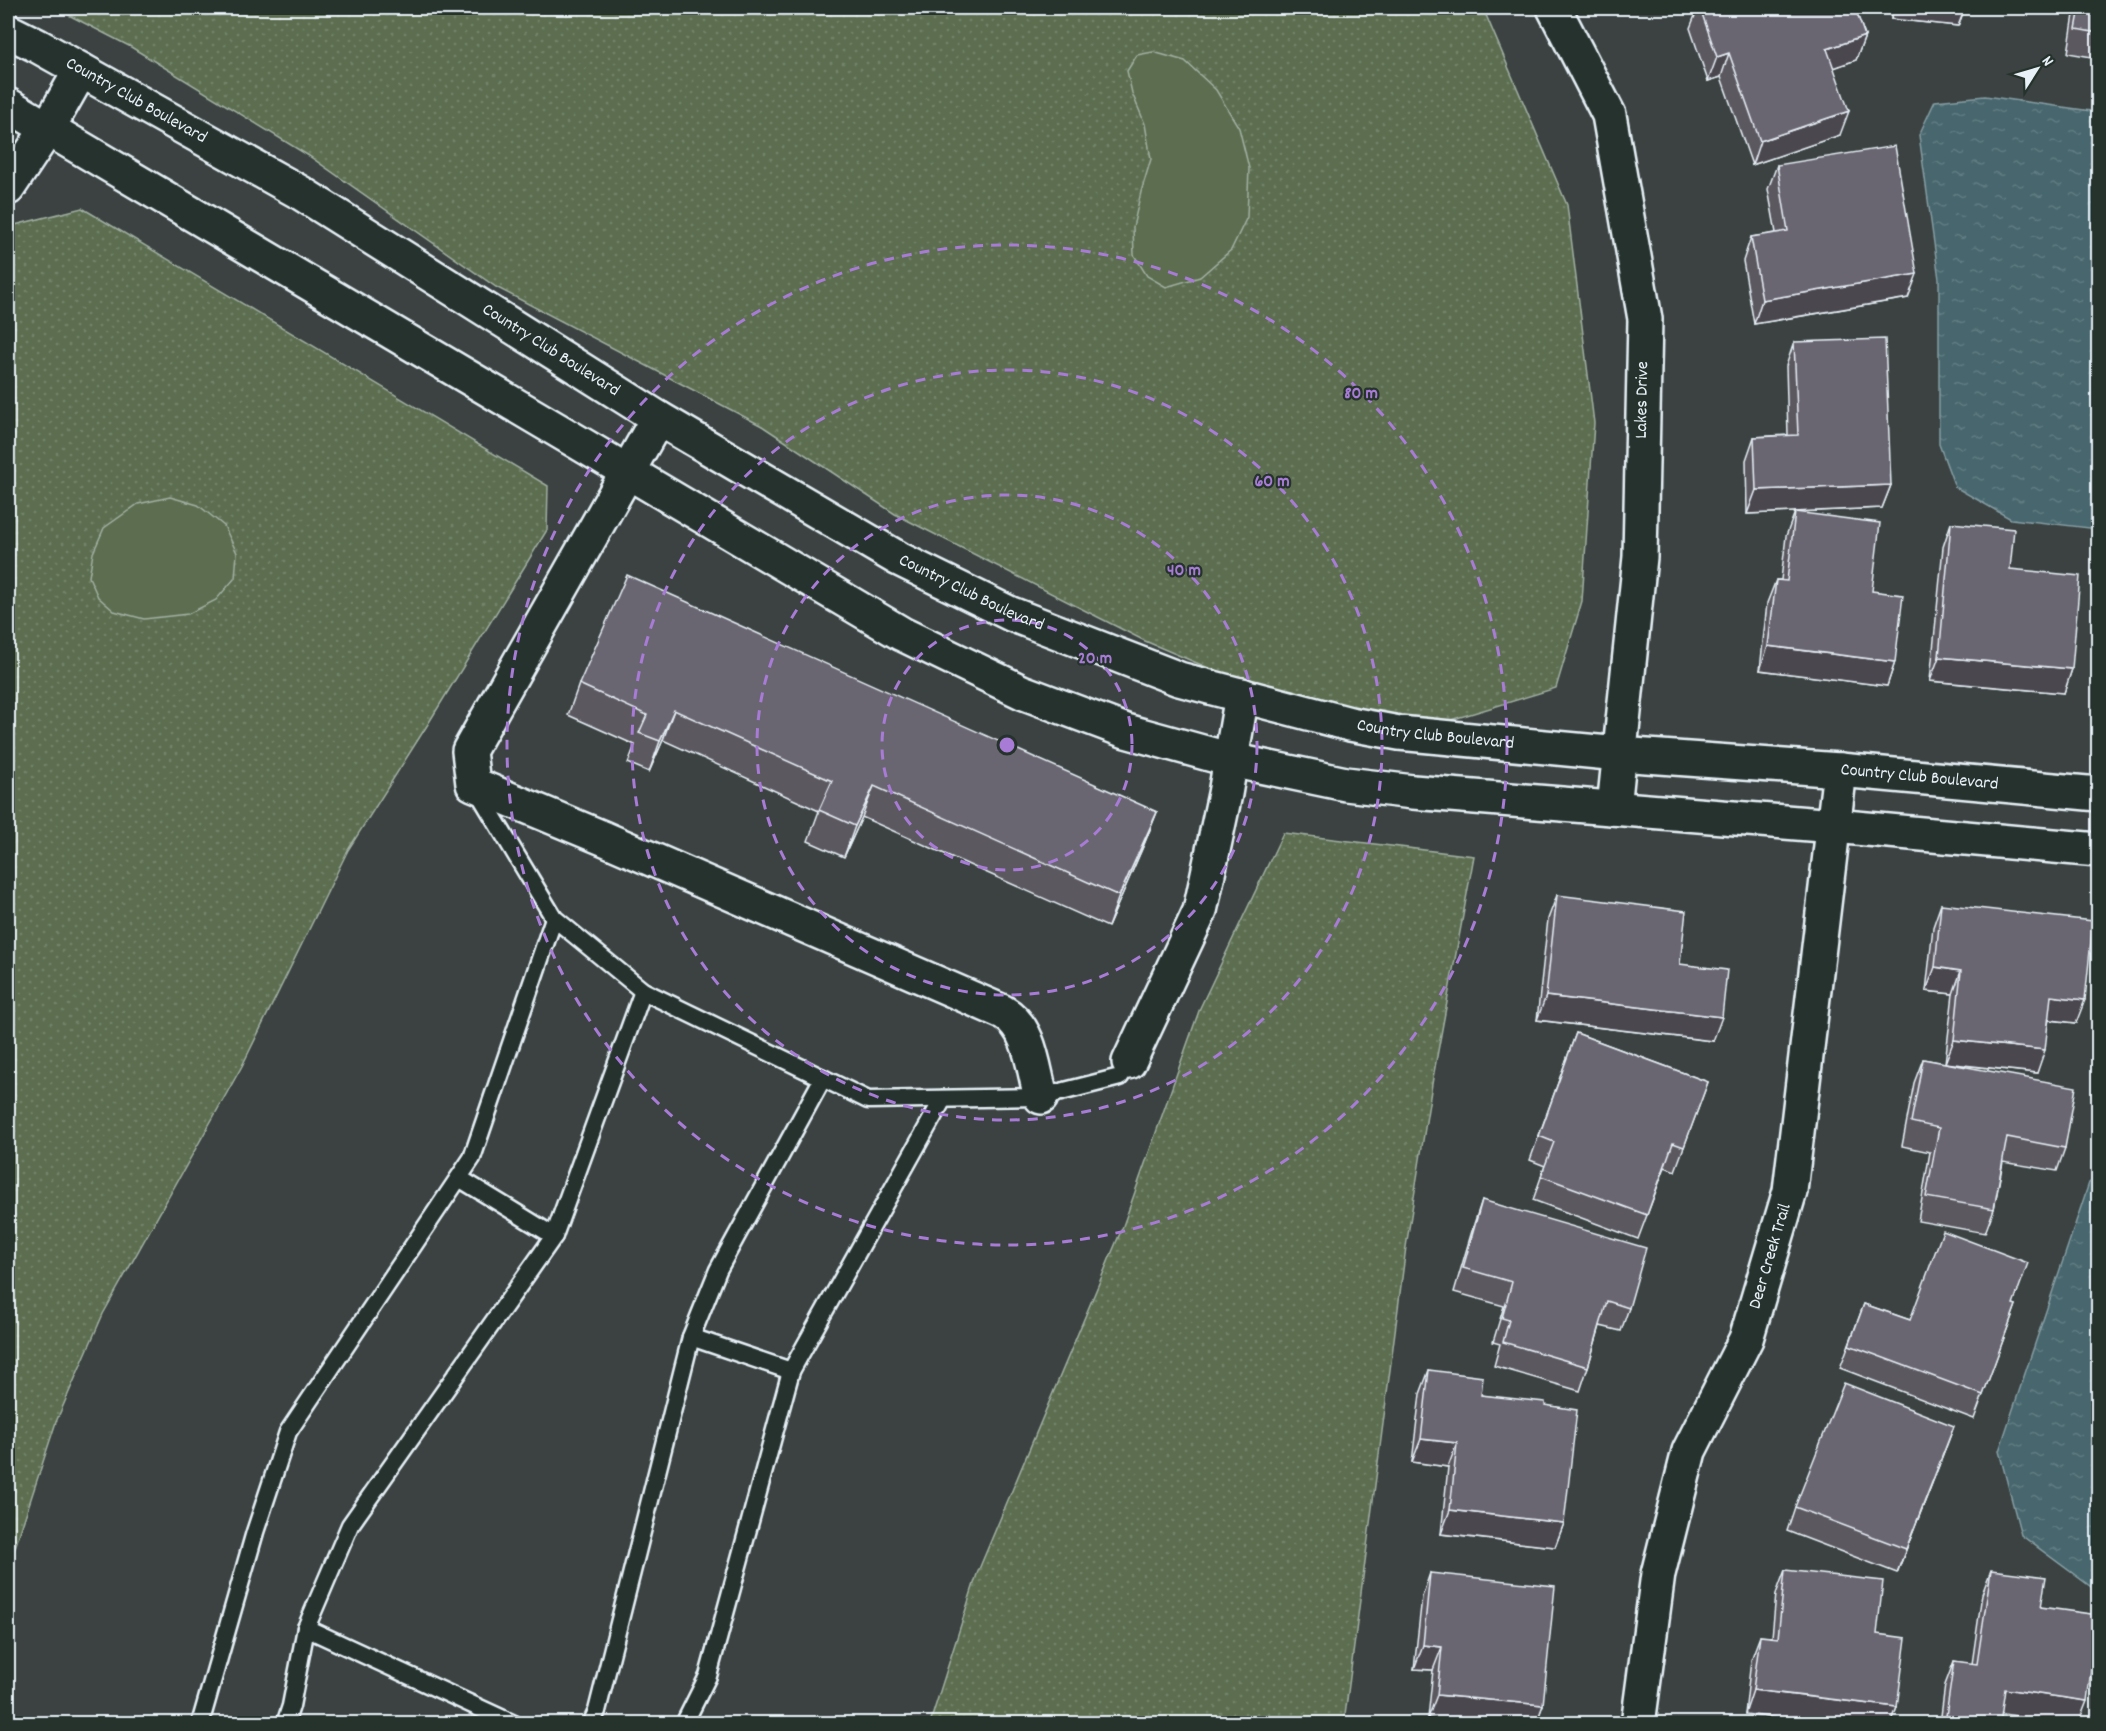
<svg xmlns="http://www.w3.org/2000/svg" width="2106" height="1731" font-family="Dekko,sans-serif">
<style>
.grass{fill:url(#grass-dots);stroke:#a2b0a4;stroke-width:1.5}
.garden{fill:#5c6e50;stroke:#a2b0a4;stroke-width:1.5}
.water{fill:url(#water-ripples);stroke:#879ea5;stroke-width:1.5}
.lines{fill:none;stroke-linecap:round;stroke-linejoin:round}
.service-casing{stroke:#e8f1f8;stroke-width:21}
.minor-casing{stroke:#e8f1f8;stroke-width:38}
.service{stroke:#26332d;stroke-width:16}
.minor{stroke:#26332d;stroke-width:33}
.wall{fill:#5c5861;stroke:#e8f1f8;stroke-width:1.5}
.shaded-wall{fill:#4b474f;stroke:#e8f1f8;stroke-width:1.5}
.building{fill:#6b6671;stroke:#e8f1f8;stroke-width:1.5}
.ring{fill:none;stroke:#a77bd6;stroke-width:3;stroke-dasharray:10 8}
.labels{text-anchor:middle;dominant-baseline:central;stroke-width:4.5;stroke-linejoin:round;paint-order:stroke}
.street-label{font-size:18px;fill:#e8f1f8;stroke:#26332d}
.centre{fill:#a77bd6;stroke:#26332d;stroke-width:3}
.ring-label{font-size:18px;text-anchor:middle;font-weight:bold;fill:#a77bd6;stroke:#26332d;stroke-width:4.5;stroke-linejoin:round;paint-order:stroke}
</style>
<defs>
<pattern id="grass-dots" width="8" height="8" patternUnits="userSpaceOnUse" patternTransform="scale(1.5)"><rect width="8" height="8" fill="#5c6e50"/><path d="M2 2h.1M6 6h.1" fill="none" stroke="#73836a" stroke-width="1.8" stroke-linecap="round"/></pattern>
<pattern id="water-ripples" width="26" height="14" patternUnits="userSpaceOnUse" patternTransform="scale(1.5)"><rect width="26" height="14" fill="#47666d"/><path d="M2 4q2-2 4 0t4 0M15 11q2-2 4 0t4 0" fill="none" stroke="#627c83"/></pattern>
</defs>
<rect width="100%" height="100%" fill="#3b4241"/>
<filter id="ink" filterUnits="userSpaceOnUse"><feTurbulence type="fractalNoise" baseFrequency=".0167" numOctaves="2"/><feDisplacementMap in="SourceGraphic" scale="12" xChannelSelector="R" yChannelSelector="G"/><feConvolveMatrix kernelMatrix="1 2 1 2 8 2 1 2 1" color-interpolation-filters="sRGB"/></filter>
<g filter="url(#ink)">
<g class="grass">
<polygon points="55,8 1483,8 1567,205 1594,423 1582,601 1556,688 1444,722 1291,703 1145,641 895,514 762,426 496,287 309,156 131,47"/>
<polygon points="82,208 548,486 547,530 428,724 348,850 242,1066 103,1314 56,1422 8,1569 8,238 15,225"/>
<polygon points="1283,833 1474,856 1433,1078 1406,1247 1344,1723 930,1723 977,1574 1123,1226 1200,1008"/>
</g>
<g class="garden">
<polygon points="1153,52 1185,61 1216,90 1239,128 1249,168 1247,217 1231,250 1200,277 1166,287 1147,276 1134,255 1133,227 1141,192 1151,159 1145,124 1132,93 1127,71 1137,55"/>
<polygon points="170,497 198,505 224,526 237,553 235,578 216,600 188,614 144,619 114,611 98,597 89,577 93,553 104,528 138,504"/>
</g>
<g class="water">
<polygon points="1985,96 2098,112 2098,529 2011,519 1955,487 1939,444 1939,279 1919,135 1935,101"/>
<polygon points="2098,1177 2098,1589 2094,1589 2021,1535 1999,1451 2089,1183"/>
</g>
<g class="lines">
<defs>
<g id="service">
<polyline points="477,790 554,918 643,991 868,1100 1041,1097 1120,1077 1129,1062"/>
<polyline points="459,1178 554,1236"/>
<polyline points="691,1337 791,1371 943,1099"/>
<polyline points="306,1628 514,1724"/>
<polyline points="200,1724 255,1532 288,1432 472,1158 554,918"/>
<polyline points="285,1724 291,1706 306,1628 350,1525 554,1236 643,991"/>
<polyline points="591,1724 597,1711 691,1337 718,1270 823,1078"/>
<polyline points="684,1724 708,1676 791,1371"/>
</g>
<g id="minor">
<polyline points="1554,8 1609,115 1645,319 1640,557 1614,808"/>
<path id="s1" d="M8 31 38 46 301 193 658 418 899 559 1011 614 1179 679 1350 724 1399 733 1619 754 1840 770 2098 794"/>
<polyline points="8,105 902,634 1022,692 1126,731 1231,760 1346,784 1413,792 1834,826 2098,850"/>
<polyline points="8,188 48,128 81,70"/>
<path d="M658 418 469 751 473 784 603 838 1003 1012C1031 1028 1033 1068 1041 1097"/>
<polyline points="1129,1062 1200,911 1225,794 1242,695"/>
<path id="s2" d="M1638 1724 1658 1574 1689 1451 1746 1339 1790 1191 1840 770"/>
</g>
</defs>
<use href="#service" class="service-casing"/>
<use href="#minor" class="minor-casing"/>
<use href="#service" class="service"/>
<use href="#minor" class="minor"/>
</g>
<g class="wall">
<polygon points="1698,8 1855,8 1865,36 1856,60 1834,68 1840,135 1752,165 1721,77 1708,81 1690,28"/>
<polygon points="1892,8 1965,8 1958,26 1891,19"/>
<polygon points="2075,8 2098,8 2098,58 2068,53"/>
<polygon points="1777,165 1908,298 1754,324 1743,261 1751,237 1776,233 1768,189"/>
<polygon points="1794,342 1891,485 1882,508 1747,514 1746,460 1754,437 1788,435 1786,366"/>
<polygon points="1795,512 1872,591 1895,662 1887,686 1760,670 1767,603 1776,580 1781,580 1786,536"/>
<polygon points="1951,523 2010,569 2072,669 2064,693 1930,681 1943,547"/>
<polygon points="579,684 1157,812 1145,842 1108,927 862,817 844,857 808,841 819,811 663,740 649,772 628,763 635,745 568,715"/>
<polygon points="1557,895 1680,964 1713,1041 1537,1020 1548,919"/>
<polygon points="1941,904 2076,1023 2049,1020 2037,1073 1952,1064 2065,1148 2057,1171 2003,1162 1994,1209 1985,1233 1918,1221 1930,1152 1902,1146 1914,1083 1923,1059 1945,1063 1953,994 1926,991 1933,927"/>
<polygon points="1576,1033 1708,1082 1675,1171 1665,1167 1638,1239 1533,1200 1545,1166 1530,1160"/>
<polygon points="1482,1200 1629,1308 1621,1331 1600,1326 1588,1367 1580,1391 1494,1366 1500,1344 1493,1342 1504,1306 1454,1292 1474,1224"/>
<polygon points="1864,1304 1910,1320 2013,1304 2016,1305 1974,1419 1840,1368"/>
<polygon points="1429,1370 1481,1395 1545,1405 1564,1523 1555,1547 1441,1534 1448,1467 1412,1462 1420,1394"/>
<polygon points="1945,1450 1897,1573 1787,1531 1795,1507"/>
<polygon points="1785,1570 1877,1634 1897,1707 1891,1724 1826,1724 1745,1714 1751,1660 1760,1636 1772,1637 1776,1594"/>
<polygon points="1991,1570 2001,1713 2000,1724 1940,1724 1945,1685 1954,1661 1972,1664 1982,1594"/>
<polygon points="1430,1573 1543,1705 1536,1724 1478,1724 1428,1718 1433,1670 1414,1669 1422,1597"/>
</g>
<g class="shaded-wall">
<polygon points="1895,8 1965,8 1958,26 1891,19"/>
<polygon points="1865,36 1856,60 1818,73 1827,49"/>
<polygon points="1729,53 1721,77 1708,81 1717,57"/>
<polygon points="1849,111 1840,135 1752,165 1760,141"/>
<polygon points="1917,274 1908,298 1754,324 1762,300"/>
<polygon points="1891,485 1882,508 1747,514 1756,490"/>
<polygon points="1768,646 1895,662 1887,686 1760,670"/>
<polygon points="1939,657 2072,669 2064,693 1930,681"/>
<polygon points="674,710 663,740 649,772 660,741"/>
<polygon points="874,786 862,817 844,857 855,826"/>
<polygon points="1157,812 1145,842 1108,927 1119,896"/>
<polygon points="1935,967 1961,971 1953,994 1926,991"/>
<polygon points="1546,996 1722,1017 1713,1041 1537,1020"/>
<polygon points="2051,996 2085,1000 2076,1023 2043,1019"/>
<polygon points="1954,1040 2045,1050 2037,1073 1945,1063"/>
<polygon points="1954,1426 1945,1450 1897,1573 1906,1549"/>
<polygon points="1421,1439 1457,1443 1448,1467 1412,1462"/>
<polygon points="1450,1510 1564,1523 1555,1547 1441,1534"/>
<polygon points="1423,1645 1442,1647 1433,1670 1414,1669"/>
<polygon points="2005,1689 2087,1701 2078,1724 2072,1724 1996,1713"/>
<polygon points="1753,1690 1897,1707 1891,1724 1826,1724 1745,1714"/>
<polygon points="1437,1695 1543,1705 1536,1724 1478,1724 1428,1718"/>
</g>
<g class="building">
<polygon points="1700,8 1855,8 1865,36 1827,49 1849,111 1760,141 1729,53 1717,57"/>
<polygon points="2080,8 2098,8 2098,33 2076,29"/>
<polygon points="1895,146 1917,274 1762,300 1751,237 1788,231 1777,165"/>
<polygon points="1885,339 1891,485 1756,490 1754,437 1798,435 1794,342"/>
<polygon points="1795,512 1880,523 1872,591 1903,595 1895,662 1768,646 1776,580 1787,581"/>
<polygon points="1951,523 2014,529 2010,569 2080,576 2072,669 1939,657"/>
<polygon points="627,575 1157,812 1119,896 874,786 855,826 819,810 832,781 674,710 660,741 639,733 647,715 579,684"/>
<polygon points="1557,895 1686,911 1680,964 1727,970 1722,1017 1546,996"/>
<polygon points="1941,904 2093,921 2085,1000 2051,996 2045,1050 1954,1040 1961,971 1935,967"/>
<polygon points="1576,1033 1708,1082 1684,1147 1673,1143 1647,1215 1541,1176 1554,1142 1539,1136"/>
<polygon points="1923,1059 2076,1087 2065,1148 2007,1137 1994,1209 1926,1197 1939,1128 1911,1122"/>
<polygon points="1482,1200 1646,1248 1629,1308 1607,1301 1588,1367 1503,1342 1509,1320 1502,1318 1512,1282 1463,1268"/>
<polygon points="1943,1231 2028,1263 2013,1304 2016,1305 1983,1395 1849,1345 1864,1304 1910,1320"/>
<polygon points="1429,1370 1483,1377 1481,1395 1545,1402 1545,1405 1577,1410 1564,1523 1450,1510 1457,1443 1421,1439"/>
<polygon points="1844,1383 1954,1426 1906,1549 1795,1507"/>
<polygon points="1785,1570 1883,1581 1877,1634 1906,1638 1897,1707 1753,1690 1760,1636 1778,1638"/>
<polygon points="1991,1570 2046,1577 2041,1607 2098,1615 2087,1701 2005,1689 2000,1724 1946,1716 1954,1661 1977,1664"/>
<polygon points="1430,1573 1555,1586 1543,1705 1437,1695 1442,1647 1423,1645"/>
</g>
</g>
<g class="ring">
<circle cx="1007" cy="745" r="125"/>
<circle cx="1007" cy="745" r="250"/>
<circle cx="1007" cy="745" r="375"/>
<circle cx="1007" cy="745" r="500"/>
</g>
<g class="labels">
<g class="street-label">
<text stroke="none"><textPath href="#s1" startOffset="146">Country Club Boulevard</textPath></text>
<text stroke="none"><textPath href="#s1" startOffset="630">Country Club Boulevard</textPath></text>
<text transform="translate(1643 400) rotate(-89)">Lakes Drive</text>
<text stroke="none"><textPath href="#s1" startOffset="1116">Country Club Boulevard</textPath></text>
<text stroke="none"><textPath href="#s1" startOffset="1604">Country Club Boulevard</textPath></text>
<text stroke="none"><textPath href="#s1" startOffset="2090">Country Club Boulevard</textPath></text>
<text stroke="none"><textPath href="#s2" startOffset="490">Deer Creek Trail</textPath></text>
</g>
</g>
<circle cx="1007" cy="745" r="9" class="centre"/>
<g class="ring-label">
<text x="1361" y="398">80 m</text>
<text x="1272" y="486">60 m</text>
<text x="1184" y="575">40 m</text>
<text x="1095" y="663">20 m</text>
</g>
<rect width="2106" height="1731" fill="none" stroke="#26332d" stroke-width="30"/>
<rect x="15" y="15" width="2076" height="1701" fill="none" stroke="#e8f1f8" stroke-width="2" filter="url(#ink)"/>
<g transform="translate(2037 69) rotate(53)" stroke="#26332d" stroke-width="4.5" paint-order="stroke">
<path d="M0-4.5L10 22L0 15L-10 22Z" fill="#e8f1f8"/>
<text y="-9" font-size="16" font-weight="bold" text-anchor="middle" fill="#e8f1f8">N</text>
</g>
</svg>
